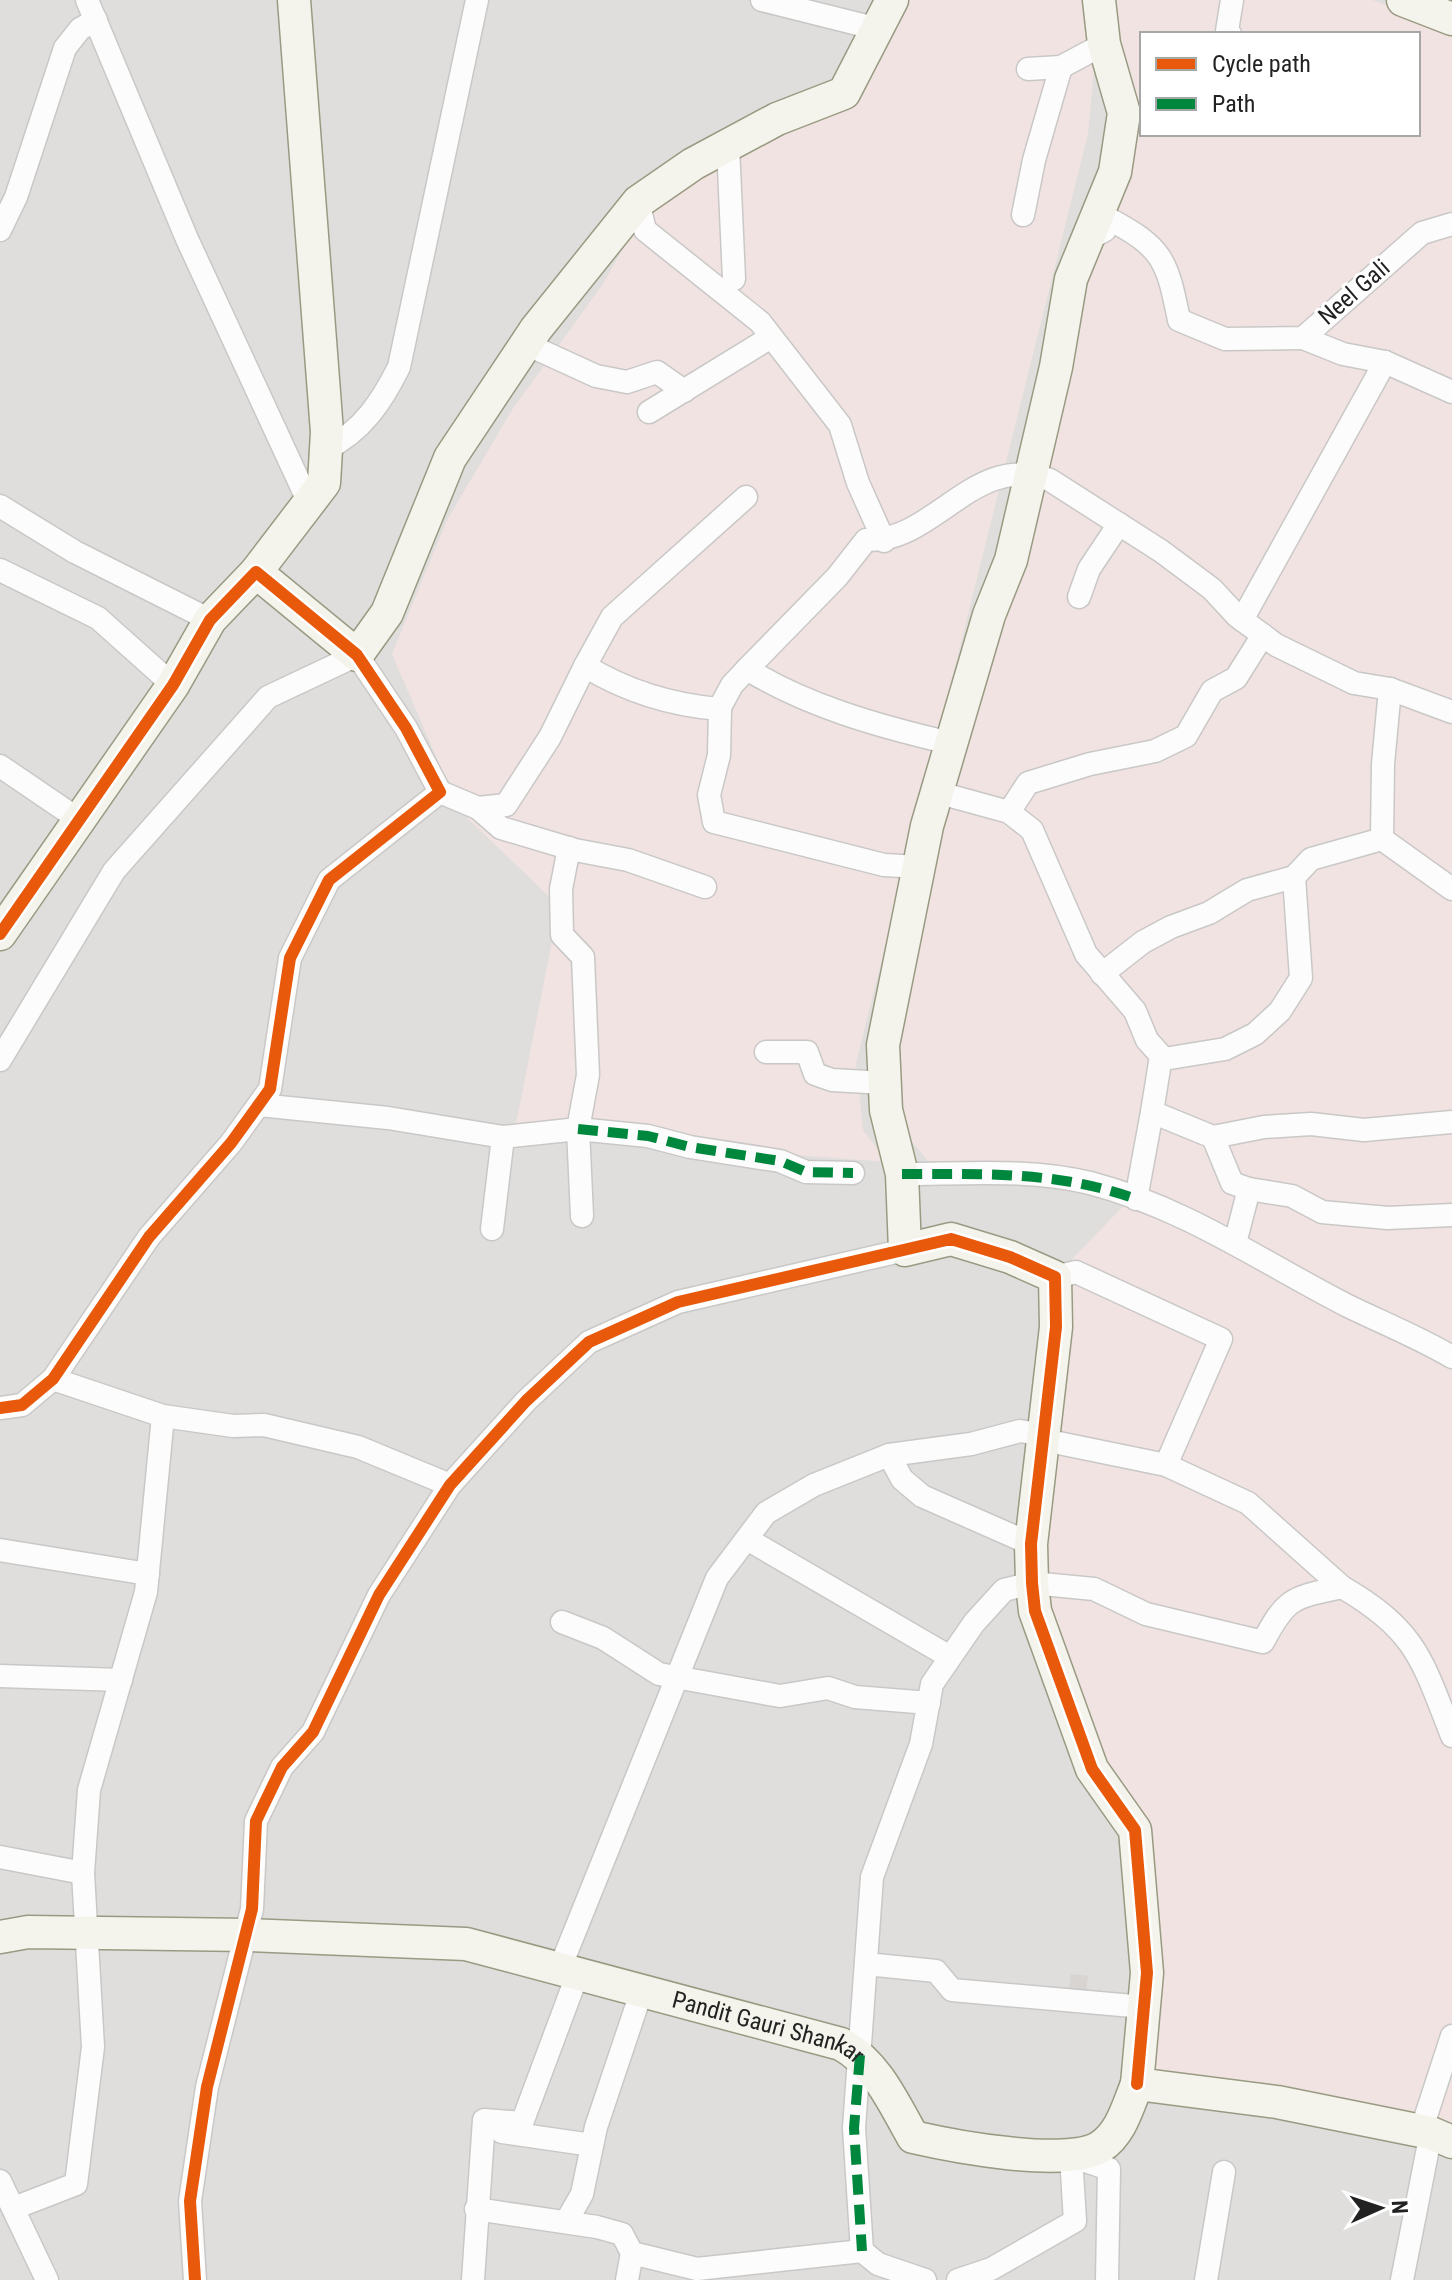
<svg xmlns="http://www.w3.org/2000/svg" width="1452" height="2280" font-family="'Roboto Condensed',sans-serif">
<style>
.residential{fill:#dfdedc;fill-rule:evenodd}
.commercial{fill:#f1e3e1;fill-rule:evenodd}
.building{fill:#d7d4d2}
.lines{fill:none;stroke-linecap:round;stroke-linejoin:round}
.street-casing{stroke:#c9c8c7;stroke-width:25}
.secondary-casing{stroke:#999a82;stroke-width:35}
.street{stroke:#fdfcfc;stroke-width:22}
.secondary{stroke:#f4f4ed;stroke-width:32}
.quiet{stroke:#00873e;stroke-width:10;stroke-dasharray:20 10;stroke-linecap:butt}
.cycleway-casing{stroke:#fff;stroke-width:17}
.cycleway{stroke:#e8590c;stroke-width:12}
.labels{text-anchor:middle;dominant-baseline:central;stroke-width:6;stroke-linejoin:round;paint-order:stroke}
.street-label{font-size:24px;fill:#222;stroke:#fff}
</style>
<rect width="100%" height="100%" fill="#f0eeeb"/>
<path class="residential" d="M0 0H1452V2280H0ZM1142 34H1418V134H1142Z"/>
<path class="commercial" d="M904 0H1372L1452 29V2138L1137 2084 1139 1882 1035 1611 1055 1277 1132 1197 1133 1184 941 1177 886 1110 883 1045 1115 172 1099 13 1088 134 856 1063 863 1130 888 1162 514 1134 559 906 459 810 392 654 447 520 512 410 603 284 655 190 847 106ZM1142 34H1418V134H1142Z"/>
<polygon class="building" points="1071,1974 1088,1976 1085,2001 1068,1999"/>
<g class="lines">
<defs>
<g id="street">
<polyline points="87,0 187,239 309,503"/>
<polyline points="762,0 878,29"/>
<polyline points="1230,34 1227,31 1232,0"/>
<polyline points="1028,69 1061,67 1104,44"/>
<polyline points="728,146 734,279"/>
<polyline points="638,202 645,230 760,322 840,425 858,483 884,541"/>
<polyline points="1023,215 1034,160 1061,67"/>
<polyline points="0,230 16,197 65,48 80,29 96,20"/>
<path d="M1094 236 1105 230 1107 218C1163 247 1167 260 1179 320L1225 339 1303 338 1422 233 1452 224"/>
<polyline points="1303,338 1343,354 1385,362 1452,392"/>
<polyline points="526,344 596,376 627,382 657,372 684,391"/>
<polyline points="649,412 771,337"/>
<path d="M326 449C362 432 382 401 399 367L477 0"/>
<polyline points="0,506 75,552 210,620"/>
<polyline points="0,570 98,618 173,685"/>
<polyline points="1079,597 1089,569 1119,524"/>
<polyline points="1242,620 1385,362"/>
<polyline points="585,666 612,617 746,497"/>
<path d="M747 669 837 577 866 540C935 543 974 451 1050 480L1161 551 1212 589 1237 616 1276 645 1354 683 1390 689 1452 712"/>
<polyline points="720,709 719,755 709,795 714,822 884,865 919,867"/>
<polyline points="0,766 78,819"/>
<path d="M440 792 478 808 506 805 550 737 585 666C626 691 671 705 719 709L732 685 747 669C807 706 878 726 946 742L956 727"/>
<polyline points="936,792 1009,812 1032,830 1086,954 1135,1011 1147,1040 1164,1059 1225,1049 1255,1034 1280,1011 1301,978 1294,877 1311,859 1382,839 1383,764 1390,689"/>
<polyline points="478,808 501,828 575,850 628,860 705,887"/>
<polyline points="1009,812 1028,783 1090,764 1155,751 1186,736 1212,691 1236,678 1263,635"/>
<polyline points="1382,839 1452,889"/>
<polyline points="1102,974 1143,942 1171,927 1209,913 1247,890 1294,877"/>
<polyline points="766,1052 807,1052 815,1074 832,1080 885,1083"/>
<polyline points="1161,1056 1152,1112 1213,1137 1232,1183 1249,1189 1235,1243"/>
<polyline points="0,1060 114,871 268,697 357,655 406,728 440,792 329,880 290,958 270,1089 231,1143 149,1237 53,1379 22,1405 0,1408"/>
<polyline points="259,1105 388,1118 503,1137 492,1229"/>
<polyline points="503,1137 578,1129 588,1075 583,957 562,935 561,889 569,848"/>
<polyline points="1213,1137 1264,1127 1311,1124 1364,1130 1452,1122"/>
<path d="M902 1174C963 1174 1030 1168 1090 1183 1186 1208 1262 1262 1348 1306 1383 1323 1418 1337 1452 1357"/>
<polyline points="1249,1189 1292,1196 1322,1212 1388,1218 1452,1215"/>
<polyline points="1136,1199 1152,1112"/>
<polyline points="582,1216 578,1129 648,1136 690,1147 780,1161 806,1172 853,1173"/>
<polyline points="1055,1277 1076,1272 1221,1339 1166,1465"/>
<polyline points="53,1379 163,1416 233,1426 264,1425 358,1447 450,1485"/>
<polyline points="889,1455 902,1479 922,1496 1031,1544"/>
<polyline points="747,1539 950,1657"/>
<polyline points="0,1550 148,1574"/>
<polyline points="562,1622 603,1638 659,1674 780,1696 828,1688 855,1697 929,1703"/>
<polyline points="0,1676 121,1680"/>
<polyline points="0,1857 83,1873"/>
<polyline points="866,1964 936,1971 952,1990 1144,2007"/>
<polyline points="560,1968 717,1578 766,1513 814,1485 889,1455 971,1444 1020,1431 1044,1435 1044,1440 1166,1465 1248,1503 1342,1587"/>
<polyline points="1421,2131 1452,2036"/>
<polyline points="502,2132 592,2145"/>
<polyline points="0,2181 47,2280"/>
<polyline points="14,2208 76,2184 93,2047 83,1873 89,1790 146,1592 163,1416"/>
<polyline points="476,2209 597,2227 622,2234 632,2253 697,2269 862,2251 878,2264 925,2280"/>
<polyline points="566,2222 582,2194 596,2127 642,1990"/>
<path d="M862 2251 854 2128 872 1877 921 1744 932 1684 974 1623 1004 1590 1032 1583 1094 1589 1146 1614 1263 1642C1287 1596 1293 1598 1342 1587 1416 1630 1422 1659 1452 1736"/>
<polyline points="195,2280 190,2201 207,2087 252,1909 256,1821 282,1767 313,1732 379,1595 450,1485 526,1401 589,1342 678,1302 905,1250"/>
<polyline points="473,2280 484,2120 522,2123 578,1973"/>
<polyline points="627,2280 632,2253"/>
<polyline points="958,2280 991,2269 1075,2221 1071,2156 1109,2169 1107,2280"/>
<polyline points="1206,2280 1224,2172"/>
<polyline points="1402,2280 1431,2133"/>
</g>
<g id="secondary">
<polyline points="1099,0 1104,44 1124,113 1115,172 1071,279 1056,367 1011,560 989,615 927,826 883,1045 886,1110 902,1174 905,1250 951,1239 1010,1257 1055,1277 1056,1327 1031,1544 1032,1583 1035,1611 1092,1769 1135,1830 1147,1973 1137,2084"/>
<polyline points="1403,0 1452,19"/>
<polyline points="256,572 324,483 327,432 294,0"/>
<polyline points="0,934 173,685 210,620 256,572 357,655 387,613 450,458 536,329 638,202 693,164 777,119 844,93 892,0"/>
<path id="s1" d="M0 1937 28 1932 248 1935 466 1944 841 2044C877 2064 893 2102 913 2137 952 2146 1067 2168 1100 2147 1121 2134 1128 2106 1137 2084L1277 2102 1431 2133 1452 2142"/>
</g>
</defs>
<use href="#street" class="street-casing"/>
<use href="#secondary" class="secondary-casing"/>
<use href="#street" class="street"/>
<use href="#secondary" class="secondary"/>
<g class="quiet">
<polyline points="578,1129 648,1136 690,1147 780,1161 806,1172 853,1173"/>
<path d="M902 1174C983 1174 1059 1171 1136 1199"/>
<polyline points="860,2055 854,2128 862,2251"/>
</g>
<defs>
<g id="cycleway">
<polyline points="0,934 173,685 210,620 256,572 357,655 406,728 440,792 329,880 290,958 270,1089 231,1143 149,1237 53,1379 22,1405 0,1408"/>
<polyline points="195,2280 190,2201 207,2087 252,1909 256,1821 282,1767 313,1732 379,1595 450,1485 526,1401 589,1342 678,1302 951,1239 1010,1257 1055,1277 1056,1327 1031,1544 1032,1583 1035,1611 1092,1769 1135,1830 1147,1973 1137,2084"/>
</g>
</defs>
<use href="#cycleway" class="cycleway-casing"/>
<use href="#cycleway" class="cycleway"/>
</g>
<g class="labels">
<g class="street-label">
<text transform="translate(1354 292) rotate(-41)">Neel Gali</text>
<text stroke="none"><textPath href="#s1" startOffset="780">Pandit Gauri Shankar</textPath></text>
</g>
</g>
<rect x="1140" y="32" width="280" height="104" fill="#ffffff" stroke="#a7a7a7" stroke-width="2"/>
<rect x="1156" y="58" width="40" height="12" fill="#e8590c" stroke="#a7a7a7" stroke-width="2"/>
<text x="1212" y="72" font-size="24" fill="#222222">Cycle path</text>
<rect x="1156" y="98" width="40" height="12" fill="#00873e" stroke="#a7a7a7" stroke-width="2"/>
<text x="1212" y="112" font-size="24" fill="#222222">Path</text>
<g transform="translate(1380 2208) rotate(87)" stroke="#ffffff" stroke-width="6" paint-order="stroke">
<path d="M0-6L14 30L0 20L-14 30Z" fill="#222222"/>
<text y="-12" font-size="22" font-weight="bold" text-anchor="middle" fill="#222222">N</text>
</g>
</svg>
